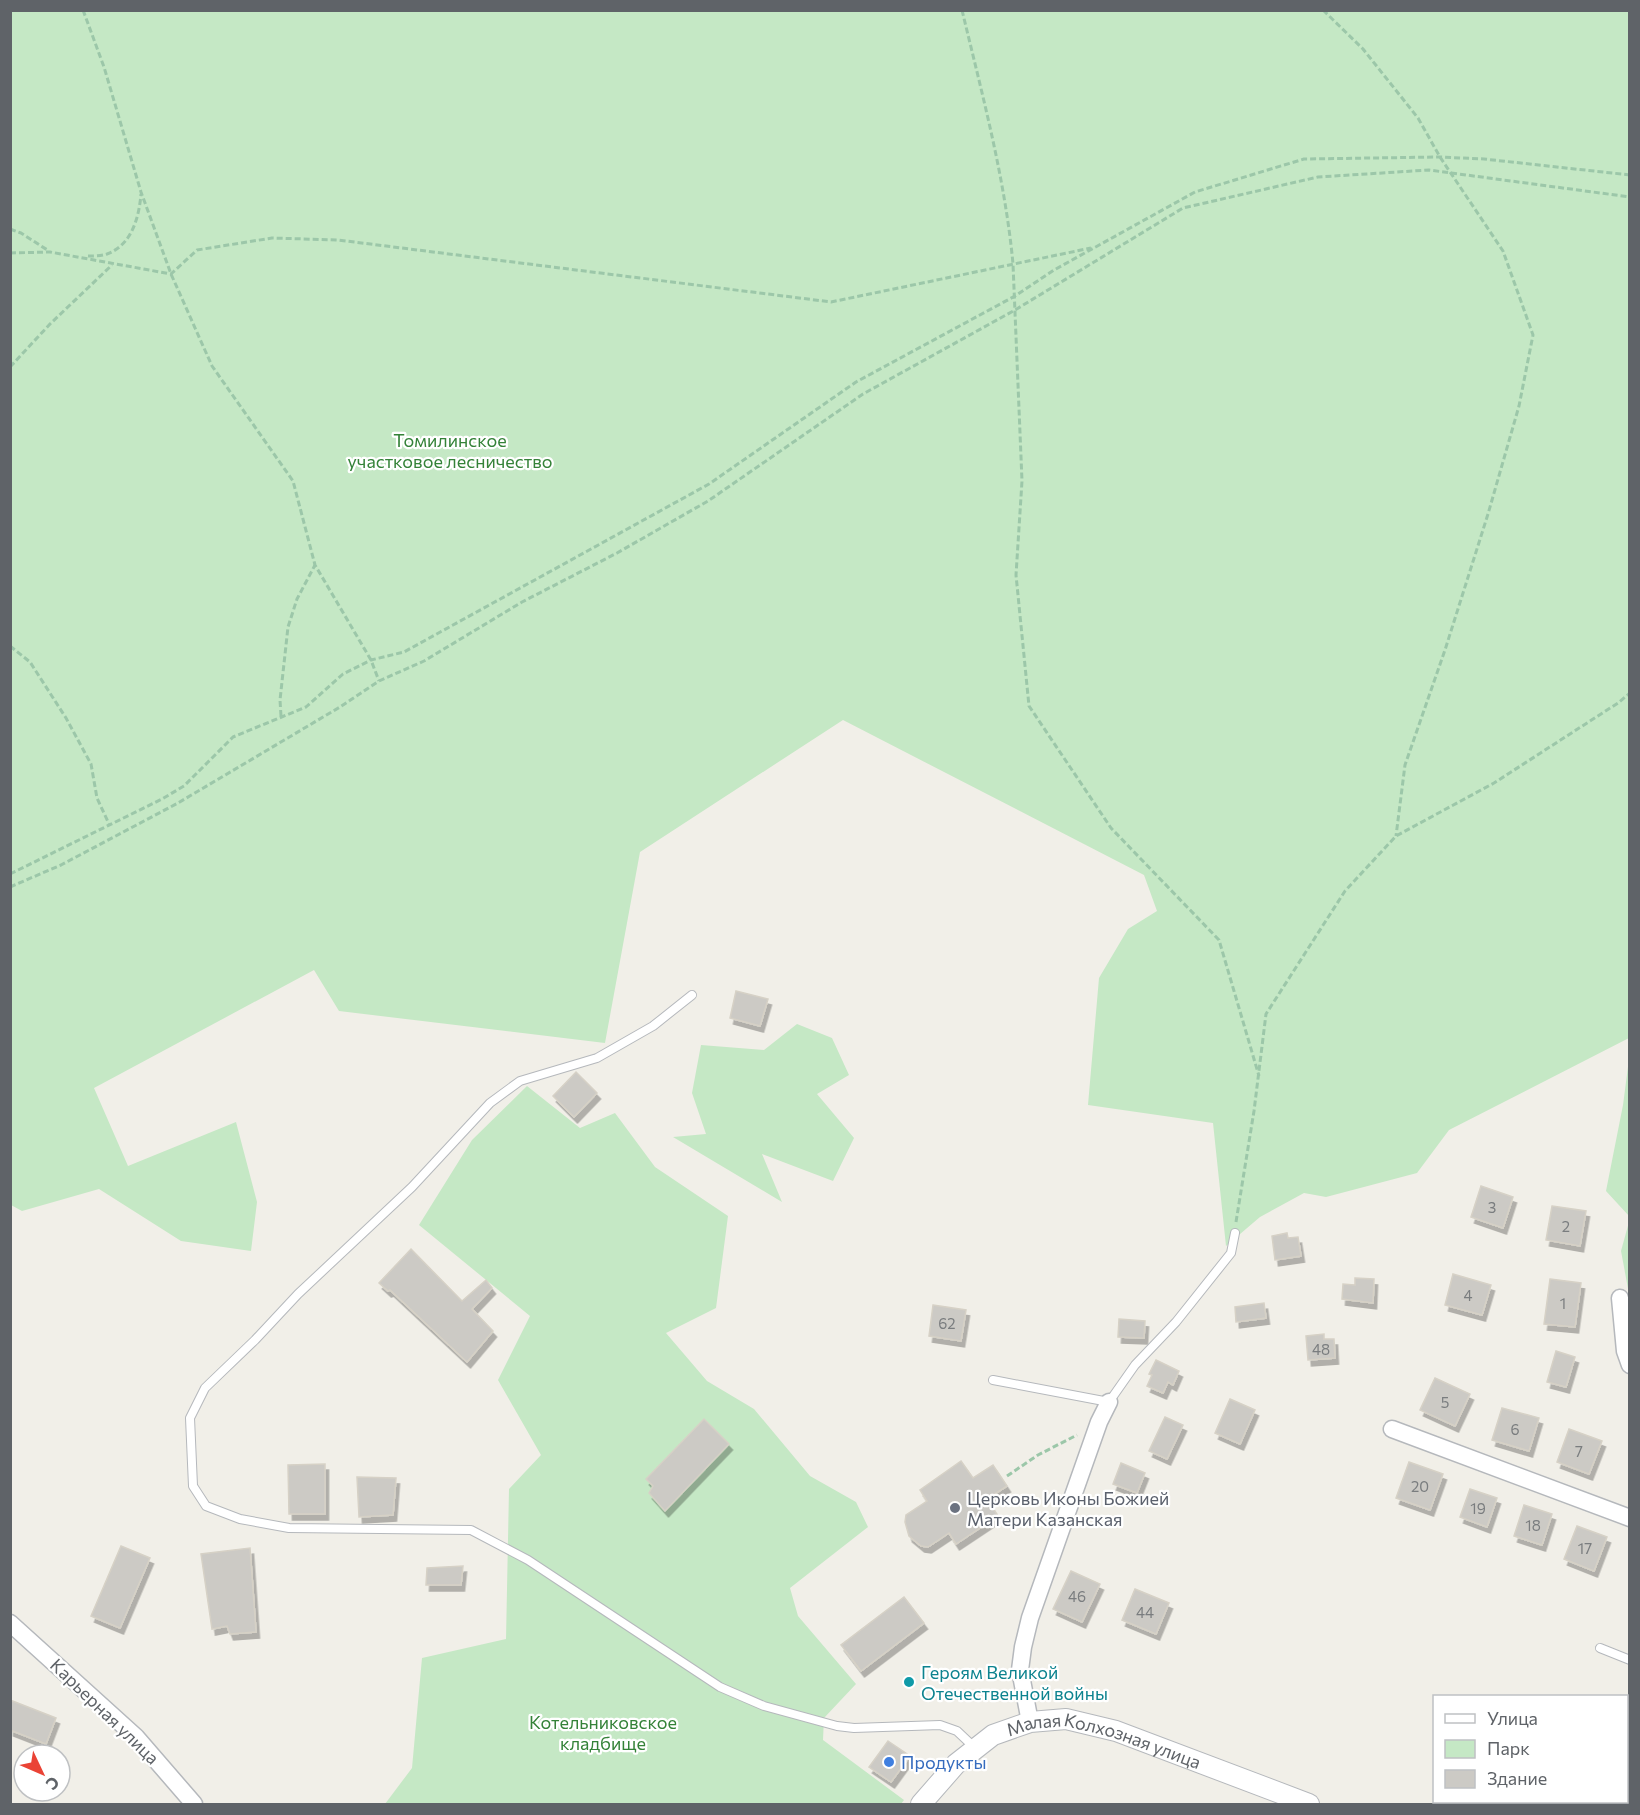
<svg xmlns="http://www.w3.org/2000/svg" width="1640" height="1815" font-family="Commissioner,sans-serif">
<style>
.green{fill:#c5e8c5}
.building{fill:#cccac5;stroke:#d6d1c6;stroke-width:1.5;filter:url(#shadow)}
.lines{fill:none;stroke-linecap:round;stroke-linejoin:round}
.service-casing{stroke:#b5b8bc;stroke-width:10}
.minor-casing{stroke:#b5b8bc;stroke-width:19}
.tertiary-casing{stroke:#b5b8bc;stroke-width:22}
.path{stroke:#9cc7a9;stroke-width:3;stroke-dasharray:6 3;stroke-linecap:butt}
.service{stroke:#fff;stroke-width:8}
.minor{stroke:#fff;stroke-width:16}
.tertiary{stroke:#fff;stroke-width:20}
.worship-dot{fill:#6b7280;stroke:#fff;stroke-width:2}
.culture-dot{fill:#0f9aa8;stroke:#fff;stroke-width:2}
.shop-dot{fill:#3f7fe0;stroke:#fff;stroke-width:2}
.labels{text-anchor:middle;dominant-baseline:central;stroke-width:4.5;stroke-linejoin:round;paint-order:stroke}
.number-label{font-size:15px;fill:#7a7d7f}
.park-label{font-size:18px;fill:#348238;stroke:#fff}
.worship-label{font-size:18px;fill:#5b616d;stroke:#fff;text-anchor:start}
.culture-label{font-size:18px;fill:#0d838f;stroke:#fff;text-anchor:start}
.street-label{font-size:18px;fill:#5f6368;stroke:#fff}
.shop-label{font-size:18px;fill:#366cbe;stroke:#fff;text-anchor:start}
</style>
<defs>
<filter id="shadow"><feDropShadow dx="3.5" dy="6" stdDeviation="0" flood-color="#0004"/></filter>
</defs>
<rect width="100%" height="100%" fill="#f1efe8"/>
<g class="green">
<polygon points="10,11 1629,11 1629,1038 1449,1130 1417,1173 1326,1197 1304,1193 1260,1217 1226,1246 1213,1123 1088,1105 1099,978 1128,929 1157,911 1144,875 843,720 640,852 605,1043 339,1011 314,970 94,1088 128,1166 236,1122 257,1202 251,1251 181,1241 99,1189 22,1211 11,1205"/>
<polygon points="797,1024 832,1038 849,1075 817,1094 854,1138 833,1181 762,1154 782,1202 673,1137 706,1134 692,1093 701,1045 764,1050"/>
<polygon points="1629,1059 1629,1216 1606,1191 1623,1105"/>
<polygon points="527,1086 580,1128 615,1113 655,1167 728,1216 716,1308 666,1333 707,1381 754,1409 810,1476 856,1502 868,1527 790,1588 798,1616 856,1684 824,1718 823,1740 904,1800 901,1804 385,1804 412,1768 422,1658 506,1639 509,1489 541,1455 498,1380 530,1316 419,1225 472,1140"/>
<polygon points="1629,1222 1629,1294 1621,1251"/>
</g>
<g class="building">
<polygon points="736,991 768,999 760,1026 730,1018"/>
<polygon points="576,1072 597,1093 574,1117 553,1096"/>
<polygon points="1481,1186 1513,1197 1503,1228 1471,1217"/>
<polygon points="1552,1206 1586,1211 1580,1246 1546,1240"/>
<polygon points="1287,1233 1288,1238 1298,1237 1301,1256 1275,1260 1272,1236"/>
<polygon points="411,1249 462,1301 486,1280 492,1288 472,1309 493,1331 467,1362 390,1290 388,1291 379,1283"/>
<polygon points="1453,1274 1491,1285 1482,1315 1445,1305"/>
<polygon points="1355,1278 1374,1279 1373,1303 1342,1299 1343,1284 1355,1285"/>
<polygon points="1550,1279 1581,1283 1575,1327 1544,1324"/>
<polygon points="1264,1303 1266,1318 1236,1322 1235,1307"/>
<polygon points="933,1305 966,1310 961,1341 929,1336"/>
<polygon points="1119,1319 1145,1321 1144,1338 1118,1337"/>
<polygon points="1324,1334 1324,1339 1334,1339 1335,1358 1308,1360 1306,1336"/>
<polygon points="1556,1351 1575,1357 1566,1387 1547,1382"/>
<polygon points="1156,1360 1179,1371 1173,1385 1168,1382 1163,1393 1147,1386 1152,1375 1149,1374"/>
<polygon points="1435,1378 1470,1394 1455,1426 1420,1410"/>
<polygon points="1230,1399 1255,1410 1240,1444 1215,1433"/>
<polygon points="1502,1408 1539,1418 1529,1451 1492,1440"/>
<polygon points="1165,1417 1183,1425 1167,1459 1149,1451"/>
<polygon points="704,1419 729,1444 665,1511 649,1493 653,1486 646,1479"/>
<polygon points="1569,1429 1602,1441 1589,1474 1557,1462"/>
<polygon points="961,1461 973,1478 993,1465 1007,1486 987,1499 998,1516 956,1544 949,1533 928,1547 921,1546 909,1536 905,1522 906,1515 927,1501 920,1490"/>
<polygon points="1409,1462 1443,1474 1430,1510 1396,1498"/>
<polygon points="1121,1463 1145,1473 1137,1493 1113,1484"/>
<polygon points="325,1464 325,1514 289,1514 288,1465"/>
<polygon points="357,1477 396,1478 393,1515 359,1517"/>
<polygon points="1470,1489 1497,1498 1487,1527 1460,1517"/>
<polygon points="1524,1505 1552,1514 1542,1545 1514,1536"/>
<polygon points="1577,1526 1607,1537 1594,1571 1564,1559"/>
<polygon points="121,1546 150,1558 120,1628 91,1616"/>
<polygon points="250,1548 256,1632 230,1634 227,1626 212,1629 201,1554"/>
<polygon points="463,1566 461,1585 426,1585 427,1568"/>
<polygon points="1071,1571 1100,1584 1082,1622 1053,1609"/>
<polygon points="1135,1589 1169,1603 1156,1634 1122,1620"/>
<polygon points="904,1597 924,1623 861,1671 841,1645"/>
<polygon points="10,1700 56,1718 46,1744 10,1730"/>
<polygon points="888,1741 910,1756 891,1782 869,1767"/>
</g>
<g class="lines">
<defs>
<g id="service">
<polyline points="692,995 653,1026 597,1058 520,1081 490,1103 412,1187 298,1294 255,1340 205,1388 190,1418 193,1486 206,1506 240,1519 289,1528 471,1530 528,1560 720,1687 764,1706 837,1726 854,1728 940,1725 957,1731 975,1748"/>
<polyline points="993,1380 1109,1402 1135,1365 1176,1322 1231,1253 1235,1233"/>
<polyline points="1600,1648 1630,1660"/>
</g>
<g id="minor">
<polyline points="1620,1298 1625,1351 1630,1365"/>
<polyline points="1392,1429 1630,1518"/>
<polyline points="10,1623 136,1737 194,1804"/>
<polyline points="1030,1722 1020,1670 1023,1647 1030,1618 1099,1422 1109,1402"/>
</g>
<g id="tertiary">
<path id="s1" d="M921 1804 956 1764 993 1735 1030 1722 1066 1719 1116 1731 1309 1804"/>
</g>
</defs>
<use href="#service" class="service-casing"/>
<use href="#minor" class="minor-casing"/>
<use href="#tertiary" class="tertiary-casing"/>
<g class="path">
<polyline points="83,10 104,67 141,192 171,274 212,366 293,481 315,565 371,660 379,681"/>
<path d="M962 10C982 94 1005 178 1013 264L1022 481 1016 575 1029 706 1111 828 1219 940 1259 1076"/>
<polyline points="1323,10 1363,49 1418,118 1440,157 1503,251 1533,335 1519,406 1488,514 1445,650 1405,765 1396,836"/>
<polyline points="10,229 21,233 49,251"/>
<polyline points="10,253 50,252 171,274 197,250 272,238 338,240 831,302 1091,248"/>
<path d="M88 256C94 256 101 256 107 254 132 245 139 217 141 194"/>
<polyline points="10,367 50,324 112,265"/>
<polyline points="10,646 30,662 66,718 91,764 97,798 109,824"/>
<polyline points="281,716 280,700 288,627 297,599 315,565"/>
<polyline points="10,874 162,799 184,786 233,737 306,707 343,674 371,660 404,652 709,484 856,382 1015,296 1054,270 1195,192 1304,159 1440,157 1484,159 1630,175"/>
<polyline points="10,887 61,865 178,803 340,707 379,681 424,661 522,602 617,553 708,501 863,394 1015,310 1183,208 1318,177 1429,170 1630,197"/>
<polyline points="1236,1222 1254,1111 1266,1014 1345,891 1396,836 1494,783 1618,703 1630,693"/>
<polyline points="1007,1476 1038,1455 1077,1435"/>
</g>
<use href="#service" class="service"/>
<use href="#minor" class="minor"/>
<use href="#tertiary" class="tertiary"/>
</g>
<circle class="worship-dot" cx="955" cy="1508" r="6"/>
<circle class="culture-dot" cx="909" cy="1682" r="6"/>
<circle class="shop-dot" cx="889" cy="1762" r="6"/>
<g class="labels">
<g class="number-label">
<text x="1492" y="1207">3</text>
<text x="1566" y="1226">2</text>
<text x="1468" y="1295">4</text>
<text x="1563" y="1303">1</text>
<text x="947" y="1323">62</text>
<text x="1321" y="1349">48</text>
<text x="1445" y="1402">5</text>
<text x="1515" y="1429">6</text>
<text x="1579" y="1451">7</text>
<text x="1420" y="1486">20</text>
<text x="1478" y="1508">19</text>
<text x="1533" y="1525">18</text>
<text x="1585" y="1548">17</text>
<text x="1077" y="1596">46</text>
<text x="1145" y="1612">44</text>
</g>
<g class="park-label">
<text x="450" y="440">Томилинское<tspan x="450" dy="21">участковое лесничество</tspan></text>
<text x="603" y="1722">Котельниковское<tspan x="603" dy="21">кладбище</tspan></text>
</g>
<g class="worship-label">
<text x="967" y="1498">Церковь Иконы Божией<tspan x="967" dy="21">Матери Казанская</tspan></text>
</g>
<g class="culture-label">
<text x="921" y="1672">Героям Великой<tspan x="921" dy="21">Отечественной войны</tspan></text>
</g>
<g class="street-label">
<text transform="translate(105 1711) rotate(44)">Карьерная улица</text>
<text stroke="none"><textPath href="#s1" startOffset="216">Малая Колхозная улица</textPath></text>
</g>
<g class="shop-label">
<text x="901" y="1762">Продукты</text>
</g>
</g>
<rect width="1640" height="1815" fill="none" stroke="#5f6368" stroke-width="24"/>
<rect x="1433" y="1695" width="195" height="108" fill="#ffffff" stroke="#bfc1c3" stroke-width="1.5"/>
<rect x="1445" y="1714" width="30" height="9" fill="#ffffff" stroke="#bfc1c3" stroke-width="1.5"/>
<text x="1487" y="1725" font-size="18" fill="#5f6368">Улица</text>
<rect x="1445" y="1740" width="30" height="18" fill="#c5e8c5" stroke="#bfc1c3" stroke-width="1.5"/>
<text x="1487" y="1755" font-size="18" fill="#5f6368">Парк</text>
<rect x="1445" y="1770" width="30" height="18" fill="#cccac5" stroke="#bfc1c3" stroke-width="1.5"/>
<text x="1487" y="1785" font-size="18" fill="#5f6368">Здание</text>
<g transform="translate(42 1773) rotate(134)"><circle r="28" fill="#ffffff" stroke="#bfc1c3" stroke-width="1.5"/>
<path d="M0-4.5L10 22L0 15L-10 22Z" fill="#ea4335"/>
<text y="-9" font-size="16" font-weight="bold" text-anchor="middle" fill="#5f6368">С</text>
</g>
</svg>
